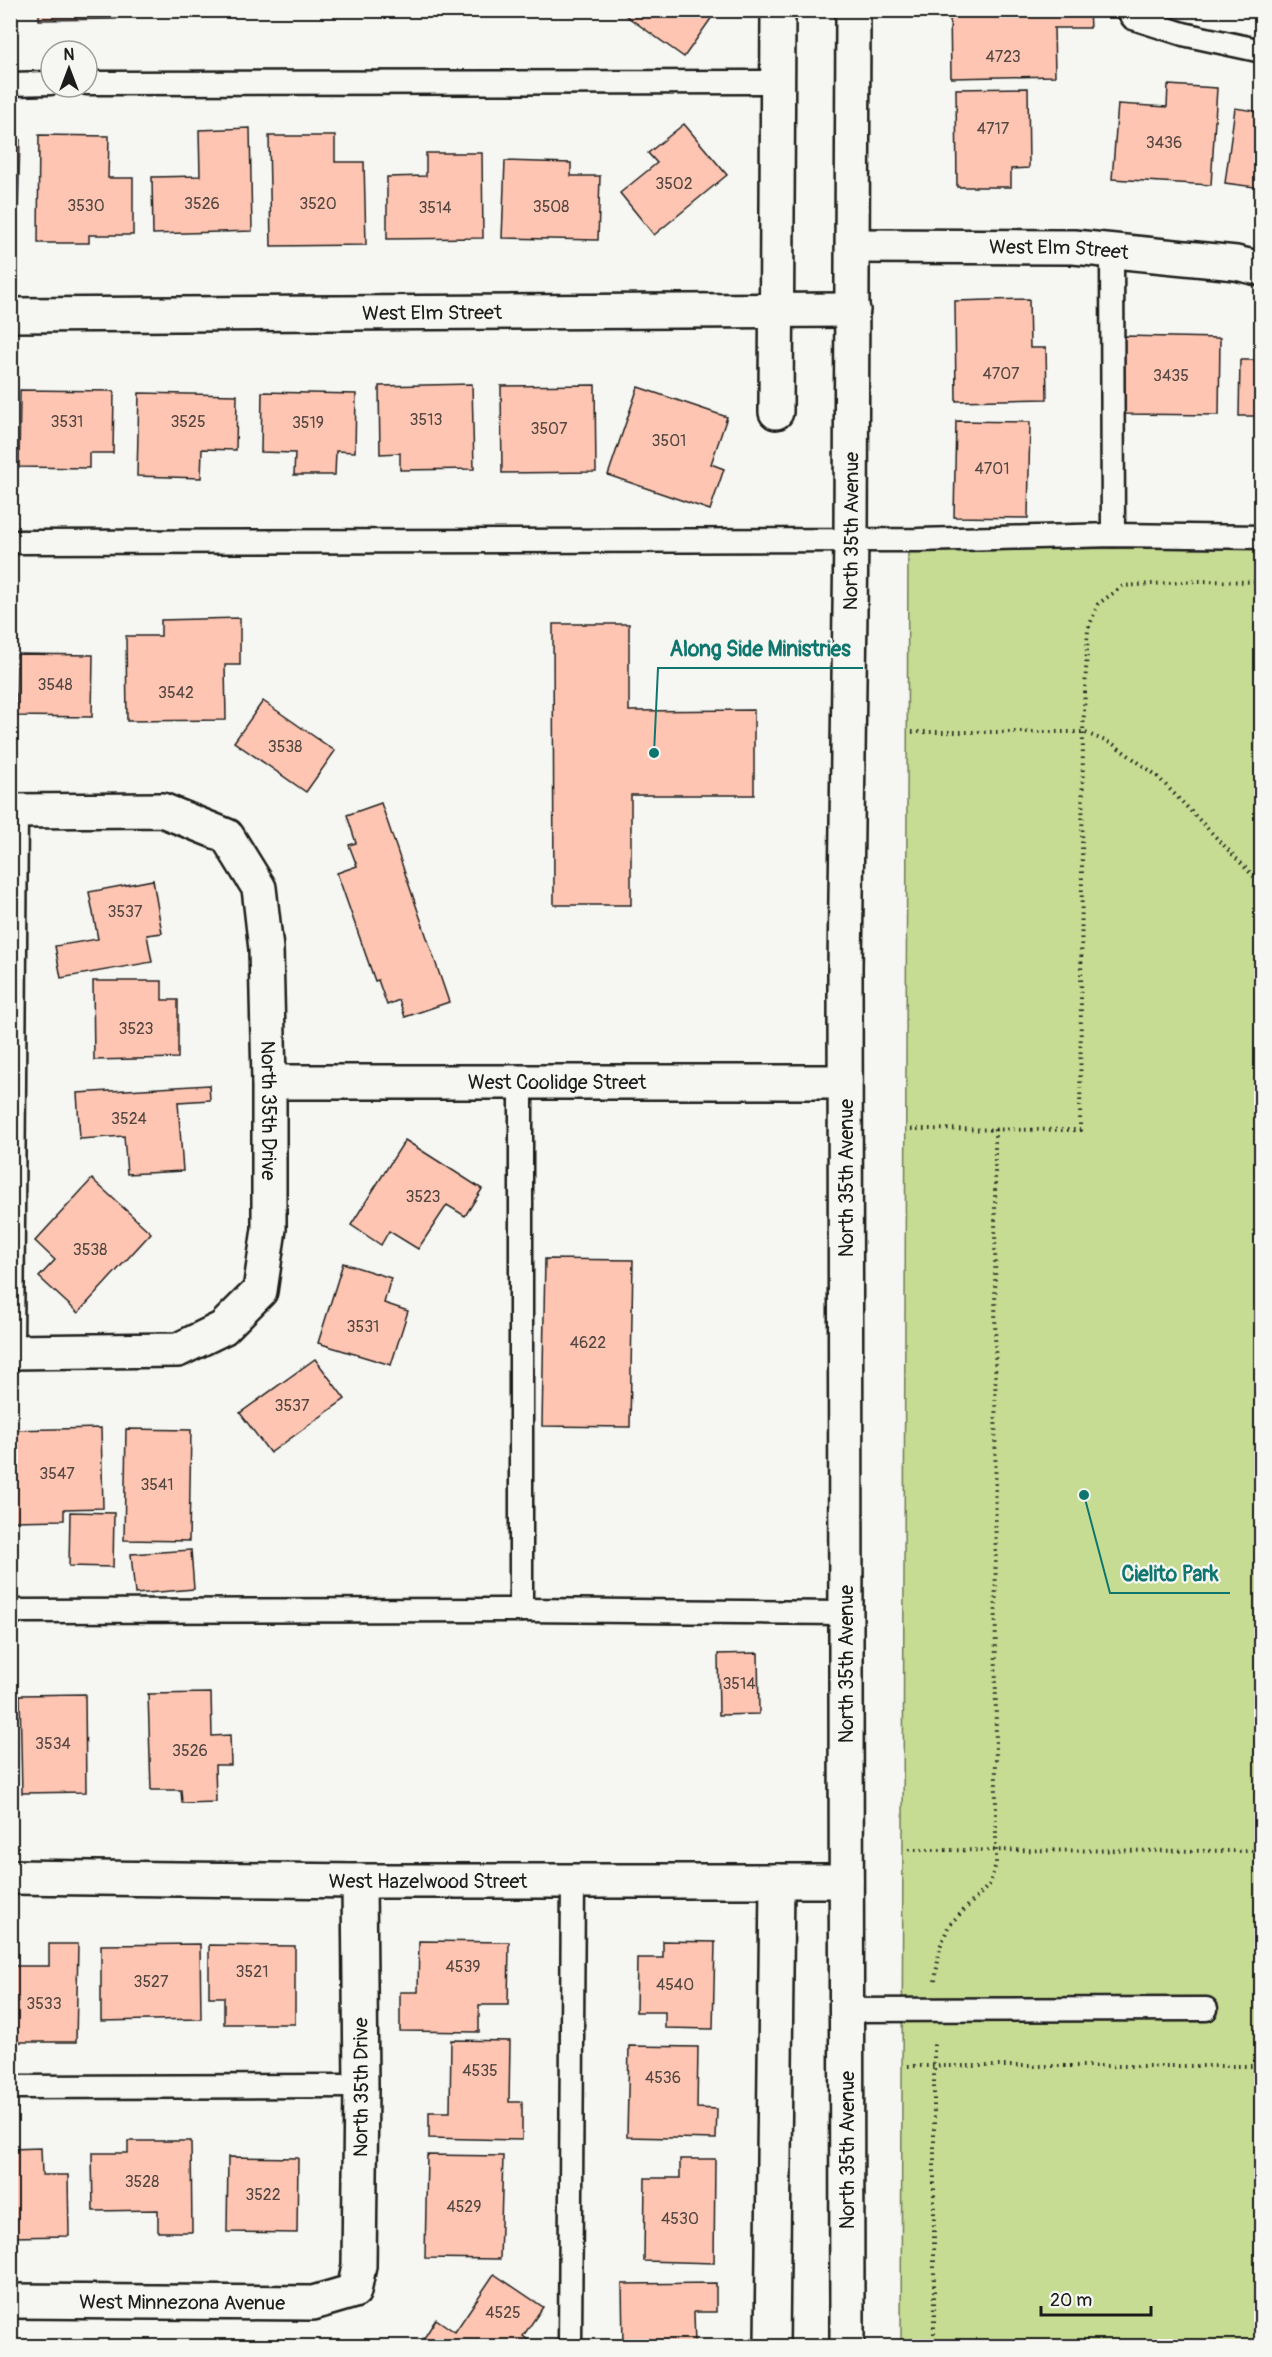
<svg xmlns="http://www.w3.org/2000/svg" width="1272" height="2357" font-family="Pangolin,sans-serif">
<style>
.green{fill:#c6dc92;stroke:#717c57;stroke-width:1.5}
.building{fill:#fec6b2;stroke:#1c1c1c;stroke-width:1.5}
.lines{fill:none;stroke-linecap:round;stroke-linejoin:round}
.lane-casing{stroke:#1c1c1c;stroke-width:27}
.street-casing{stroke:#1c1c1c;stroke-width:38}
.secondary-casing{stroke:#1c1c1c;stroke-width:38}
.path{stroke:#1c1c1c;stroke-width:4;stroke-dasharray:1.5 4.5;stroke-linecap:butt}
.lane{stroke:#f6f6f2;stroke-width:22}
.street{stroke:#f6f6f2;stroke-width:33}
.secondary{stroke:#f6f6f2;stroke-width:33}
.labels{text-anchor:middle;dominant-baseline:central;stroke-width:4.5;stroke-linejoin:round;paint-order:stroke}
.number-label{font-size:16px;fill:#544642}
.street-label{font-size:20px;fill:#1c1c1c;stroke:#f6f6f2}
.leader{fill:none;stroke:#0f766e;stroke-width:2}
.callout-dot{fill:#0f766e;stroke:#f6f6f2;stroke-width:2}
.callout-label{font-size:21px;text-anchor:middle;font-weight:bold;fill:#0f766e;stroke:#f6f6f2;stroke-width:4.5;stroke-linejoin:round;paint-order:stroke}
</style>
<rect width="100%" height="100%" fill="#f6f6f2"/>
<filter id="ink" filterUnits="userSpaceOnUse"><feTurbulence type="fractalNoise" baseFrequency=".0167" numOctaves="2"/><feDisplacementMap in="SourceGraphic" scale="12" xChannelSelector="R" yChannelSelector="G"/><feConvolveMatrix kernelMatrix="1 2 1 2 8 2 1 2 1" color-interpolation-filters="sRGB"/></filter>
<g filter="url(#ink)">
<polygon class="green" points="1261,548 1261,2346 901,2346 908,549"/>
<g class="building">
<polygon points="39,10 116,10 116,19 39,20"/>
<polygon points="388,10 427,10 427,16 388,15"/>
<polygon points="504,10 602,10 602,13 504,14"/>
<polygon points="618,10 717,10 684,57"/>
<polygon points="950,10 1089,10 1090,28 1054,28 1055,76 951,78"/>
<polygon points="1168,85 1217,88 1211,185 1112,179 1118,104 1167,107"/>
<polygon points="1028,88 1029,168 1011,169 1011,187 957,187 956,89"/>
<polygon points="1262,107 1262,188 1225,183 1235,108 1261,112"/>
<polygon points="684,124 727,175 654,235 620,193 657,163 648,153"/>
<polygon points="250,128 252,231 153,234 152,177 200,176 199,130"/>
<polygon points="39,135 109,136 108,178 133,178 133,235 89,235 89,243 38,243"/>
<polygon points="269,136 335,136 335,162 364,162 366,245 271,246"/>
<polygon points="10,139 20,139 18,212 10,211"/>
<polygon points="426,153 482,153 483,238 387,239 387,177 426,176"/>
<polygon points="505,161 571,163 571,176 600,176 598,240 502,238"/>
<polygon points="1029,299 1030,348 1046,348 1047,399 956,401 955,301"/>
<polygon points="1123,336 1220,338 1219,415 1122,414"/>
<polygon points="1240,360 1262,360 1262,416 1239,416"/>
<polygon points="472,384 474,469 400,470 400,453 380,454 379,386"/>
<polygon points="595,385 596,472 502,473 501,386"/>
<polygon points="638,387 727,417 711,464 724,469 710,510 608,475"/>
<polygon points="20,390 114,391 113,453 89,453 89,468 19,467"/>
<polygon points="262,392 356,394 355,452 336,451 335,475 294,475 295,453 261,452"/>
<polygon points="139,393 237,395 236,450 202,449 201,478 137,476"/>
<polygon points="956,421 1030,422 1028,518 954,517"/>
<polygon points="240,618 240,665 225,665 226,720 127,721 126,636 161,636 161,620"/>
<polygon points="553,624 629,624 629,711 754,710 754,795 631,795 631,905 554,905"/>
<polygon points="17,654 93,655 92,717 16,716"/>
<polygon points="263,701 335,751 306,792 234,742"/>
<polygon points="381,803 449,1002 405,1017 399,1000 387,1005 378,980 375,981 337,873 357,866 349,845 356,843 347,815"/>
<polygon points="153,880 162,933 147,935 152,962 61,978 55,946 98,939 89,892"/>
<polygon points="93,981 162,981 162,1000 178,1000 178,1058 94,1060"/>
<polygon points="209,1085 210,1100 178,1102 183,1171 127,1174 124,1136 80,1139 77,1093"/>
<polygon points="405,1140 482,1189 465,1216 447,1205 418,1249 389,1231 381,1245 351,1225"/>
<polygon points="92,1179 151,1233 78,1313 39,1277 55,1260 35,1241"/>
<polygon points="545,1259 633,1260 630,1427 542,1426"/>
<polygon points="343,1263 391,1278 384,1303 408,1311 391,1365 318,1343"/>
<polygon points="315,1359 345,1399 270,1453 240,1413"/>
<polygon points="101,1428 103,1508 64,1509 64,1520 12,1521 10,1430"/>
<polygon points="126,1429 191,1430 189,1541 124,1540"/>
<polygon points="70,1512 114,1513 113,1567 69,1566"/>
<polygon points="191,1550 194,1589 135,1594 131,1554"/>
<polygon points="758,1653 759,1714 719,1715 718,1654"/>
<polygon points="211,1693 212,1736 230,1735 231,1765 215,1765 216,1802 182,1803 181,1790 151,1790 148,1694"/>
<polygon points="85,1694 86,1792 22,1793 20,1695"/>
<polygon points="419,1941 509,1942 508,2005 479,2005 479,2032 400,2031 400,1992 418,1992"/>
<polygon points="663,1941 715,1942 713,2029 665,2028 665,2012 636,2012 637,1958 663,1958"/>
<polygon points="49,1944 78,1944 76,2042 10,2042 10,1966 49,1966"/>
<polygon points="200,1944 201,2019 101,2021 101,1945"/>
<polygon points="209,1945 295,1946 295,2024 224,2024 224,1997 209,1997"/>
<polygon points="451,2040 510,2041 509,2102 522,2102 522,2140 429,2138 429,2112 450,2112"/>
<polygon points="629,2046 698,2047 697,2108 717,2109 716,2139 627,2137"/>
<polygon points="128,2141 191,2141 192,2232 158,2232 158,2210 93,2211 92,2153 128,2153"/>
<polygon points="41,2148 42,2175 68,2175 69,2236 10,2237 10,2149"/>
<polygon points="427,2155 503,2156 500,2259 425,2258"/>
<polygon points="228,2157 298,2158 297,2233 227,2232"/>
<polygon points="680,2159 715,2159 714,2263 644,2261 645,2178 680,2178"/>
<polygon points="494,2274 543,2307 523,2336 532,2343 530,2346 426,2346 421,2343 436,2319 455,2332"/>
<polygon points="716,2283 716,2312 694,2312 695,2346 623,2346 622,2284"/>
</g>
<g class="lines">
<defs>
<g id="lane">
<polyline points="1128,10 1133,18 1183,34 1262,51"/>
<polyline points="87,83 777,82"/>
<polyline points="10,84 51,83"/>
<polyline points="1112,250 1113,535"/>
<polyline points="10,542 918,540 1113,535 1262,537"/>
<polyline points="521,1082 521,1610"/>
<polyline points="12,1352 16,811"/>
<polyline points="10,1611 521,1610 846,1613"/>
<polyline points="846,2010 1206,2009"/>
<polyline points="10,2087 361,2086"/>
<polyline points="570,2346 573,1879"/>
</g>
<g id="street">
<path id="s1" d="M853 246 1074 247 1236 263 1262 269"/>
<path id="s2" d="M10 315 853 310"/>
<polyline points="776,412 778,10"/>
<path id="s3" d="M10 811 162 810 227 836 259 888 266 949 269 1082V1229L260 1291 223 1328 178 1350 10 1352"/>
<path id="s4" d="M269 1082H845"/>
<path id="s5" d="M10 1877 359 1881H846"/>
<path id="s6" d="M10 2301 313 2303 354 2291 359 2266 361 2086 359 1881"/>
<polyline points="772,2346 777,1881"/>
</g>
<g id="secondary">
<path id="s7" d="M847 2346 845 968 851 538 853 10"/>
</g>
</defs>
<use href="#lane" class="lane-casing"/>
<use href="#street" class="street-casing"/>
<use href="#secondary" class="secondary-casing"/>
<g class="path">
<polyline points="912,732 1083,732 1113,744 1156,775 1262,885"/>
<polyline points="911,1129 1080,1130 1083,732 1088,629 1098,604 1123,586 1197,581 1262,582"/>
<polyline points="909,1850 1262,1851"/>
<polyline points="935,1981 940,1947 949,1925 989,1885 996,1864 995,1129"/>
<polyline points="908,2066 1262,2066"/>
<polyline points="934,2346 934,2040"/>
</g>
<use href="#lane" class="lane"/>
<use href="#street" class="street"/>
<use href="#secondary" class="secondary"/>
</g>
</g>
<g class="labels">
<g class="number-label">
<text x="1003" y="57">4723</text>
<text x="993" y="129">4717</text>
<text x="1164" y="143">3436</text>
<text x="674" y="184">3502</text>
<text x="202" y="204">3526</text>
<text x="318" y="204">3520</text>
<text x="86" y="206">3530</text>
<text x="551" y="207">3508</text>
<text x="435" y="208">3514</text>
<text x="1001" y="374">4707</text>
<text x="1171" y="376">3435</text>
<text x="426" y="420">3513</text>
<text x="67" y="422">3531</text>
<text x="188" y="422">3525</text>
<text x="308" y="423">3519</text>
<text x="549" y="429">3507</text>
<text x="669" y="441">3501</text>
<text x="992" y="469">4701</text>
<text x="55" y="685">3548</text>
<text x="176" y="693">3542</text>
<text x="285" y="747">3538</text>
<text x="125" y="912">3537</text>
<text x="136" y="1029">3523</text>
<text x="129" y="1119">3524</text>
<text x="423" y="1197">3523</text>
<text x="90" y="1250">3538</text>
<text x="363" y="1327">3531</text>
<text x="588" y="1343">4622</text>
<text x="292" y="1406">3537</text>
<text x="57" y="1474">3547</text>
<text x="157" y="1485">3541</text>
<text x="739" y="1684">3514</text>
<text x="53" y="1744">3534</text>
<text x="190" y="1751">3526</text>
<text x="463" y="1967">4539</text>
<text x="252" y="1972">3521</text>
<text x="151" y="1982">3527</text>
<text x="675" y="1985">4540</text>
<text x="44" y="2004">3533</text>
<text x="480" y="2071">4535</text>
<text x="663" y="2078">4536</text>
<text x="142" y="2182">3528</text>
<text x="263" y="2195">3522</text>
<text x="464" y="2207">4529</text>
<text x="680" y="2219">4530</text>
<text x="503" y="2313">4525</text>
</g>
<g class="street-label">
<text stroke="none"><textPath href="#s1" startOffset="206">West Elm Street</textPath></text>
<text stroke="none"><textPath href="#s2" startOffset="422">West Elm Street</textPath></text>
<text stroke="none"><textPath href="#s7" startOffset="1815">North 35th Avenue</textPath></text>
<text stroke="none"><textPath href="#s4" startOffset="288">West Coolidge Street</textPath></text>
<text stroke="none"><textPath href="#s3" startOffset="506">North 35th Drive</textPath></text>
<text transform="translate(846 1178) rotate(-90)">North 35th Avenue</text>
<text transform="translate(846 1664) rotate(-90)">North 35th Avenue</text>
<text stroke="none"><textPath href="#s5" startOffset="418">West Hazelwood Street</textPath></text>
<text stroke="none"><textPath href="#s6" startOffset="550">North 35th Drive</textPath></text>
<text transform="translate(847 2150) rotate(-90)">North 35th Avenue</text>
<text stroke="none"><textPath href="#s6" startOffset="172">West Minnezona Avenue</textPath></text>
</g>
</g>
<path class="leader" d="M654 753L658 668H863M1084 1495L1110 1593H1230"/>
<g class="callout-dot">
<circle cx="654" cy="753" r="6"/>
<circle cx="1084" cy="1495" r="6"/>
</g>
<g class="callout-label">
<text x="760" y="656">Along Side Ministries</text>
<text x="1170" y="1581">Cielito Park</text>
</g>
<rect width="1272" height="2357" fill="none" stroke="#f6f6f2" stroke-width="36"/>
<rect x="18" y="18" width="1236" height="2321" fill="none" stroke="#1c1c1c" stroke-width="2" filter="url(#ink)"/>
<g transform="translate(69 69)"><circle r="28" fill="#f6f6f2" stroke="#9f9f9c" stroke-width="1.5"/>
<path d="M0-4.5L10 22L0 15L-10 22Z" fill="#1c1c1c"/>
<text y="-9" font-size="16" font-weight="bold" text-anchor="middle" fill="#1c1c1c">N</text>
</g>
<path d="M1041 2306v9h110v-9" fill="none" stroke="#1c1c1c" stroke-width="3"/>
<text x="1050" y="2306" font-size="18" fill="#1c1c1c" stroke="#f6f6f2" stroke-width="4.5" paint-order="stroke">20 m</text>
</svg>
